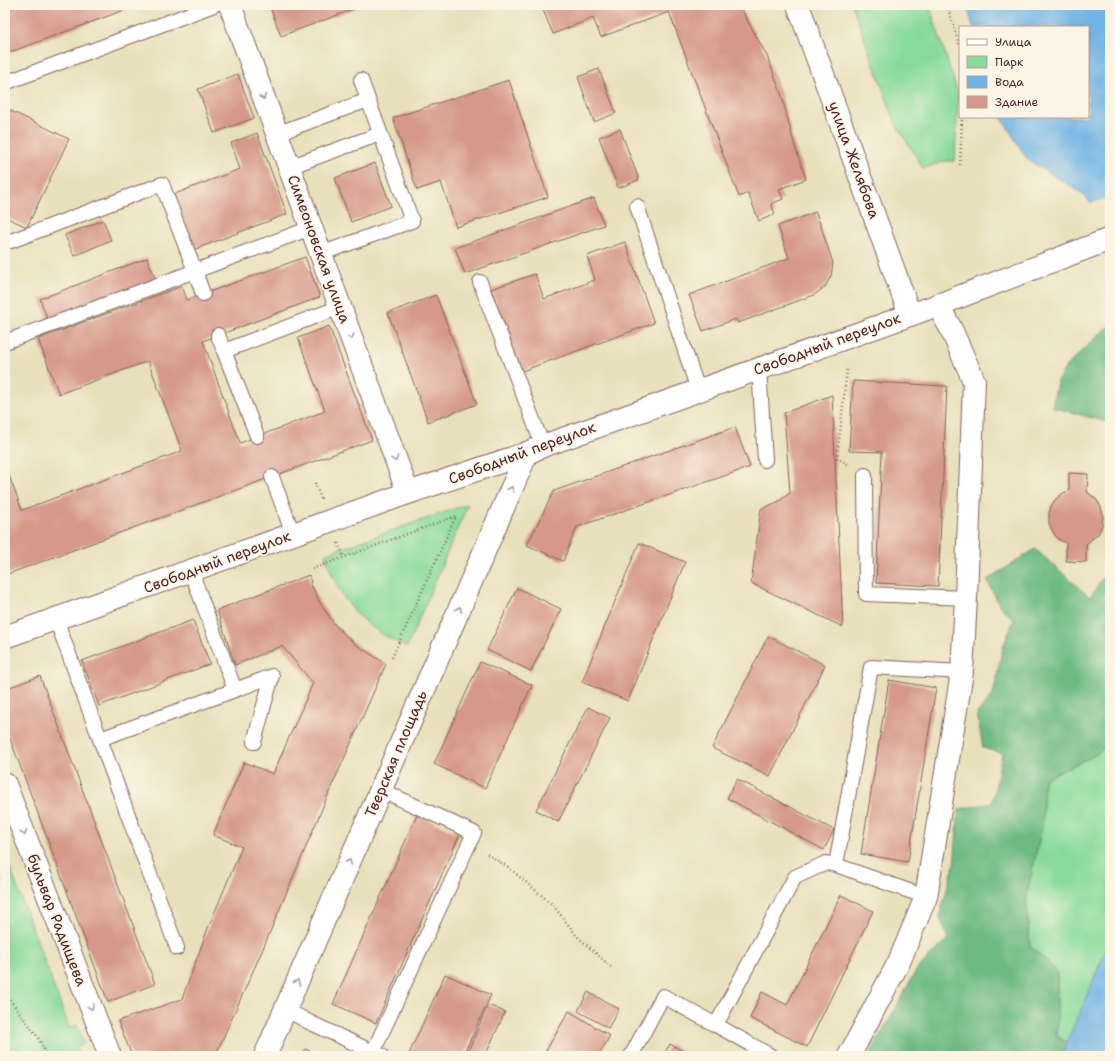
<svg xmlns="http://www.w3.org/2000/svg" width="1115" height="1061" font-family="'Shantell Sans',sans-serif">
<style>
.green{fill:#87da9c;stroke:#687c64}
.forest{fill:#6dba84;stroke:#5c6c58}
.water{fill:#6fb3e5;stroke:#5c6988}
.pier{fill:#e8e0bb}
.building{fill:#d59889}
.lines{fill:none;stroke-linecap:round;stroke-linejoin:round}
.service-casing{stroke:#81635d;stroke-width:16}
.minor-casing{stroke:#81635d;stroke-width:24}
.tertiary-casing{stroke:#81635d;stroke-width:24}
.path{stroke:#81635d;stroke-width:2.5;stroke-dasharray:1 3;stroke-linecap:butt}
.service{stroke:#fff;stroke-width:14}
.minor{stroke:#fff;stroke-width:22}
.tertiary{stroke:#fff;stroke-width:22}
.oneway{stroke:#ae9aa0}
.labels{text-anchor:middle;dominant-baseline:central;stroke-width:3.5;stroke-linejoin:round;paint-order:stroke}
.street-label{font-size:15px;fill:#4a1f2b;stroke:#fcf5e5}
</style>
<rect width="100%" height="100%" fill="#fcf5e5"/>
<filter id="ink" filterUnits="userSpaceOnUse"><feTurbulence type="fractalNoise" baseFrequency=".025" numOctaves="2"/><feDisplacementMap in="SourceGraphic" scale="8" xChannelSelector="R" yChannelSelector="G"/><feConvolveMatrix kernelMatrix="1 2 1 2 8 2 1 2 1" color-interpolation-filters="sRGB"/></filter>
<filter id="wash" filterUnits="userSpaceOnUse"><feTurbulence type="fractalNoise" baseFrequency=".012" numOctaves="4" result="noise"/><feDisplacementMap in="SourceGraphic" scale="16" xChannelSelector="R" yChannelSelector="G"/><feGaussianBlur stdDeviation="0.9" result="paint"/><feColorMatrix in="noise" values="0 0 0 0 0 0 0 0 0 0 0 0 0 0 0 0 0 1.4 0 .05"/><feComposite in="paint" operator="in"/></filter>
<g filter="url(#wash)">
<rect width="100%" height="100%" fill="#e8e0bb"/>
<g class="green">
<polygon points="852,5 929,5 958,93 955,161 946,161 923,168 896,124"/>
<path d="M468 504 407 647C362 627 339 602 325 554Z"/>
<polygon points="1110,742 1110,941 1067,1042 1057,1037 1057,972 1030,946 1026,898 1042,827 1044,779 1097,754"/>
<polygon points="5,854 69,1028 77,1025 84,1044 76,1047 80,1056 5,1056"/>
</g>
<g class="forest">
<polygon points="1110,327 1110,423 1052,407 1057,382 1066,367 1106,328"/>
<polygon points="1035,549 1090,597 1110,567 1110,742 1097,754 1044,779 1042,827 1026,898 1030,946 1057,972 1057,1037 1067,1042 1063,1056 869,1056 917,969 949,938 939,917 954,865 959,809 992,803 1002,753 983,748 977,713 993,695 1003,647 1014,620 1000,606 987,580"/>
</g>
<g class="water">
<polygon points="967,5 1110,5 1110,225 1082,193 1028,160 1001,117 1088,117 1088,27 973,27"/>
<polygon points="1110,941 1110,1056 1063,1056 1067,1042"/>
</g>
<polygon class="pier" points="1110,197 1110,227 1089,204"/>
<g id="blocks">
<g class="building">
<polygon points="5,5 138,5 5,54"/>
<polygon points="269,5 365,5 281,36"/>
<polygon points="541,5 739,5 767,56 781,93 795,147 806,179 779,189 783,199 771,204 775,214 759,221 748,193 739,197 669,12 601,37 593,18 553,34"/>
<polygon points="599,69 616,113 594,122 578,77"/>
<polygon points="238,74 254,118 214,133 198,89"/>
<polygon points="509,80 548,197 456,227 441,182 417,190 393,118"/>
<polygon points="5,108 69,139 27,227 5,217"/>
<polygon points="620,129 639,180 618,188 599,137"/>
<polygon points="257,133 287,214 193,250 172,195 240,169 231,143"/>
<polygon points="375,163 391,206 351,222 335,178"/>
<polygon points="594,198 604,225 465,274 455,248"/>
<polygon points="816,212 833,263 831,276 825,287 814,295 738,323 736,319 703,331 689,295 789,258 778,226"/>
<polygon points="103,220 111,240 74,256 65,235"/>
<polygon points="625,242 654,323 522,371 491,289 535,274 544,299 595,280 587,256"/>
<polygon points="305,257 320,297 203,341 240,443 325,411 298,338 329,326 372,440 5,575 5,465 22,510 182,451 148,361 59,394 38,339 182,286 187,300"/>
<polygon points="147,258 156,280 48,321 40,299"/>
<polygon points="436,295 477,404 428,422 388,313"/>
<polygon points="853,381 947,386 938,586 876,583 882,452 849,451"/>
<polygon points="832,395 843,627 751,583 761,509 778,502 790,493 784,413"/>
<polygon points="735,427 750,467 577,527 563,561 527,545 554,491"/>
<polygon points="1069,473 1088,474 1087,492 1096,499 1101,507 1103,516 1102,525 1099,533 1086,544 1086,562 1066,561 1066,543 1058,539 1053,532 1049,523 1049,514 1051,506 1056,499 1063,493 1069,491"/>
<polygon points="639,543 685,562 628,701 582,682"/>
<polygon points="309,575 311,584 320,603 335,625 355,644 386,664 327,797 262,951 215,1056 132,1056 118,1021 182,999 208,928 242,847 213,835 244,762 273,774 313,683 282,646 235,665 217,610"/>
<polygon points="517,588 561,609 531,671 487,650"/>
<polygon points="193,620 210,664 99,706 82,661"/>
<polygon points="768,636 825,665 770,776 712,748"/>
<polygon points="480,662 532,685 485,788 434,764"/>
<polygon points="40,676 155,984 108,1002 5,725 5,689"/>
<polygon points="889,680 936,688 908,862 861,854"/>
<polygon points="588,707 610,718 558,822 536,810"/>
<polygon points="737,779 834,830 824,850 727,798"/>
<polygon points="417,815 460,834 376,1023 333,1004"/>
<polygon points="841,895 873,911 807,1047 750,1018 762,992 787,1005"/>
<polygon points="445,974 491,995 463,1056 414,1056 409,1054"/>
<polygon points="588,992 619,1009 608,1028 578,1011"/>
<polygon points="488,1005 505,1012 485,1056 466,1056"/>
<polygon points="569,1011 610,1036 598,1056 543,1056"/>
<polygon points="670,1044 692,1056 663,1056"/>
<polygon points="305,1049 321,1056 301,1056"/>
</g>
</g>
</g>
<g filter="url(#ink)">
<use href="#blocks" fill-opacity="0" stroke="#81635d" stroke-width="1"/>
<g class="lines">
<defs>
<g id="service">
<polyline points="5,83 214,5"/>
<polyline points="276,134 368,100"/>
<polyline points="289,167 380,134"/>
<polyline points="637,206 698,390"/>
<polyline points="5,239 11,241 162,184 195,271 311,228"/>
<polyline points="320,254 412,221 361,80"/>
<polyline points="480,282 543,446"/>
<polyline points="218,335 224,351 340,307"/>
<polyline points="5,342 195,271 203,294"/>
<polyline points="224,351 257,436"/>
<polyline points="759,369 765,460"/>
<polyline points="865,475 866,594 966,598"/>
<polyline points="272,477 293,534"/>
<polyline points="191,571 235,690 272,676 254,742"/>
<polyline points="56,619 100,739 235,690"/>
<polyline points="100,739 177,948"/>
<polyline points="381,790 474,833 373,1052 382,1056"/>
<polyline points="836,865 926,897"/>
<polyline points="285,1009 309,1022 373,1052"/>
<polyline points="631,1056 663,996 716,1025"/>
<polyline points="771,1056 716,1025 795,877 826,863 836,865 871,667 962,672"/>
</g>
<g id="minor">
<polyline points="230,5 408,493"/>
<polyline points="5,784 110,1056"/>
<polyline points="265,1056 527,453"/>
<polyline points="849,1056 899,962 926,897 962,672 966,598 974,381 951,329 938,305"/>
</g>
<g id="tertiary">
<polyline points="798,5 910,315"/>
<polyline points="5,637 408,493 527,453 543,446 938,305 1110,239"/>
</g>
</defs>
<use href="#service" class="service-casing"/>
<use href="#minor" class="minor-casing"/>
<use href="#tertiary" class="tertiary-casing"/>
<g class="path">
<polyline points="947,5 960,47"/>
<polyline points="960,165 962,117"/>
<polyline points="847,370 837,458 849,465"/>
<polyline points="315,483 321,499"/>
<polyline points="338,543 344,557"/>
<polyline points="312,569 456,516 391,660"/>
<polyline points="487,854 508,867 553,905 576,935 611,967"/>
<polyline points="5,993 39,1039 47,1056"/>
</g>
<use href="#service" class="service"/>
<use href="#minor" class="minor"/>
<use href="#tertiary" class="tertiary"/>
</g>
<defs><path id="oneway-chevron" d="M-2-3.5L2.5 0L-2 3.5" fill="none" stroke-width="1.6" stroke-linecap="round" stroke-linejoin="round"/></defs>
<g class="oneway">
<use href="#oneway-chevron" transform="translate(263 97) rotate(70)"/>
<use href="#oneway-chevron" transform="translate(351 337) rotate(70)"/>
<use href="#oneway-chevron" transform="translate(395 459) rotate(70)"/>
<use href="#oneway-chevron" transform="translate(511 489) rotate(-67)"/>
<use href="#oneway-chevron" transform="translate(459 609) rotate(-67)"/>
<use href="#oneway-chevron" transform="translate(24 833) rotate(69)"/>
<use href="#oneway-chevron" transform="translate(349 862) rotate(-67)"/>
<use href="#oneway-chevron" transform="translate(297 982) rotate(-67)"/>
<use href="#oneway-chevron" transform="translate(91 1007) rotate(69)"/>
</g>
</g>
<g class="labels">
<g class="street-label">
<text transform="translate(854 160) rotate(70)">улица Желябова</text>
<text transform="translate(319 249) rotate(70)">Симеоновская улица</text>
<text transform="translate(827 344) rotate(-20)">Свободный переулок</text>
<text transform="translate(522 453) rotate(-20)">Свободный переулок</text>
<text transform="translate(217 562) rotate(-20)">Свободный переулок</text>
<text transform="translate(396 754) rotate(-67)">Тверская площадь</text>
<text transform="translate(57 920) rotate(69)">бульвар Радищева</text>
</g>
</g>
<rect width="1115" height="1061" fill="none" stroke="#fcf5e5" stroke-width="20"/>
<rect x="959" y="26" width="130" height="92" fill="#fcf5e5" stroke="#b59f9b"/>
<rect x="967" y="39" width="20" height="6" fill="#ffffff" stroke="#b59f9b"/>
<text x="995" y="46" font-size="12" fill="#4a1f2b">Улица</text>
<rect x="967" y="56" width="20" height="12" fill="#87da9c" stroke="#b59f9b"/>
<text x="995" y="66" font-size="12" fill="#4a1f2b">Парк</text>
<rect x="967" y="76" width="20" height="12" fill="#6fb3e5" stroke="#b59f9b"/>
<text x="995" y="86" font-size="12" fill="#4a1f2b">Вода</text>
<rect x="967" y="96" width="20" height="12" fill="#d59889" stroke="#b59f9b"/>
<text x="995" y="106" font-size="12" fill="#4a1f2b">Здание</text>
</svg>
